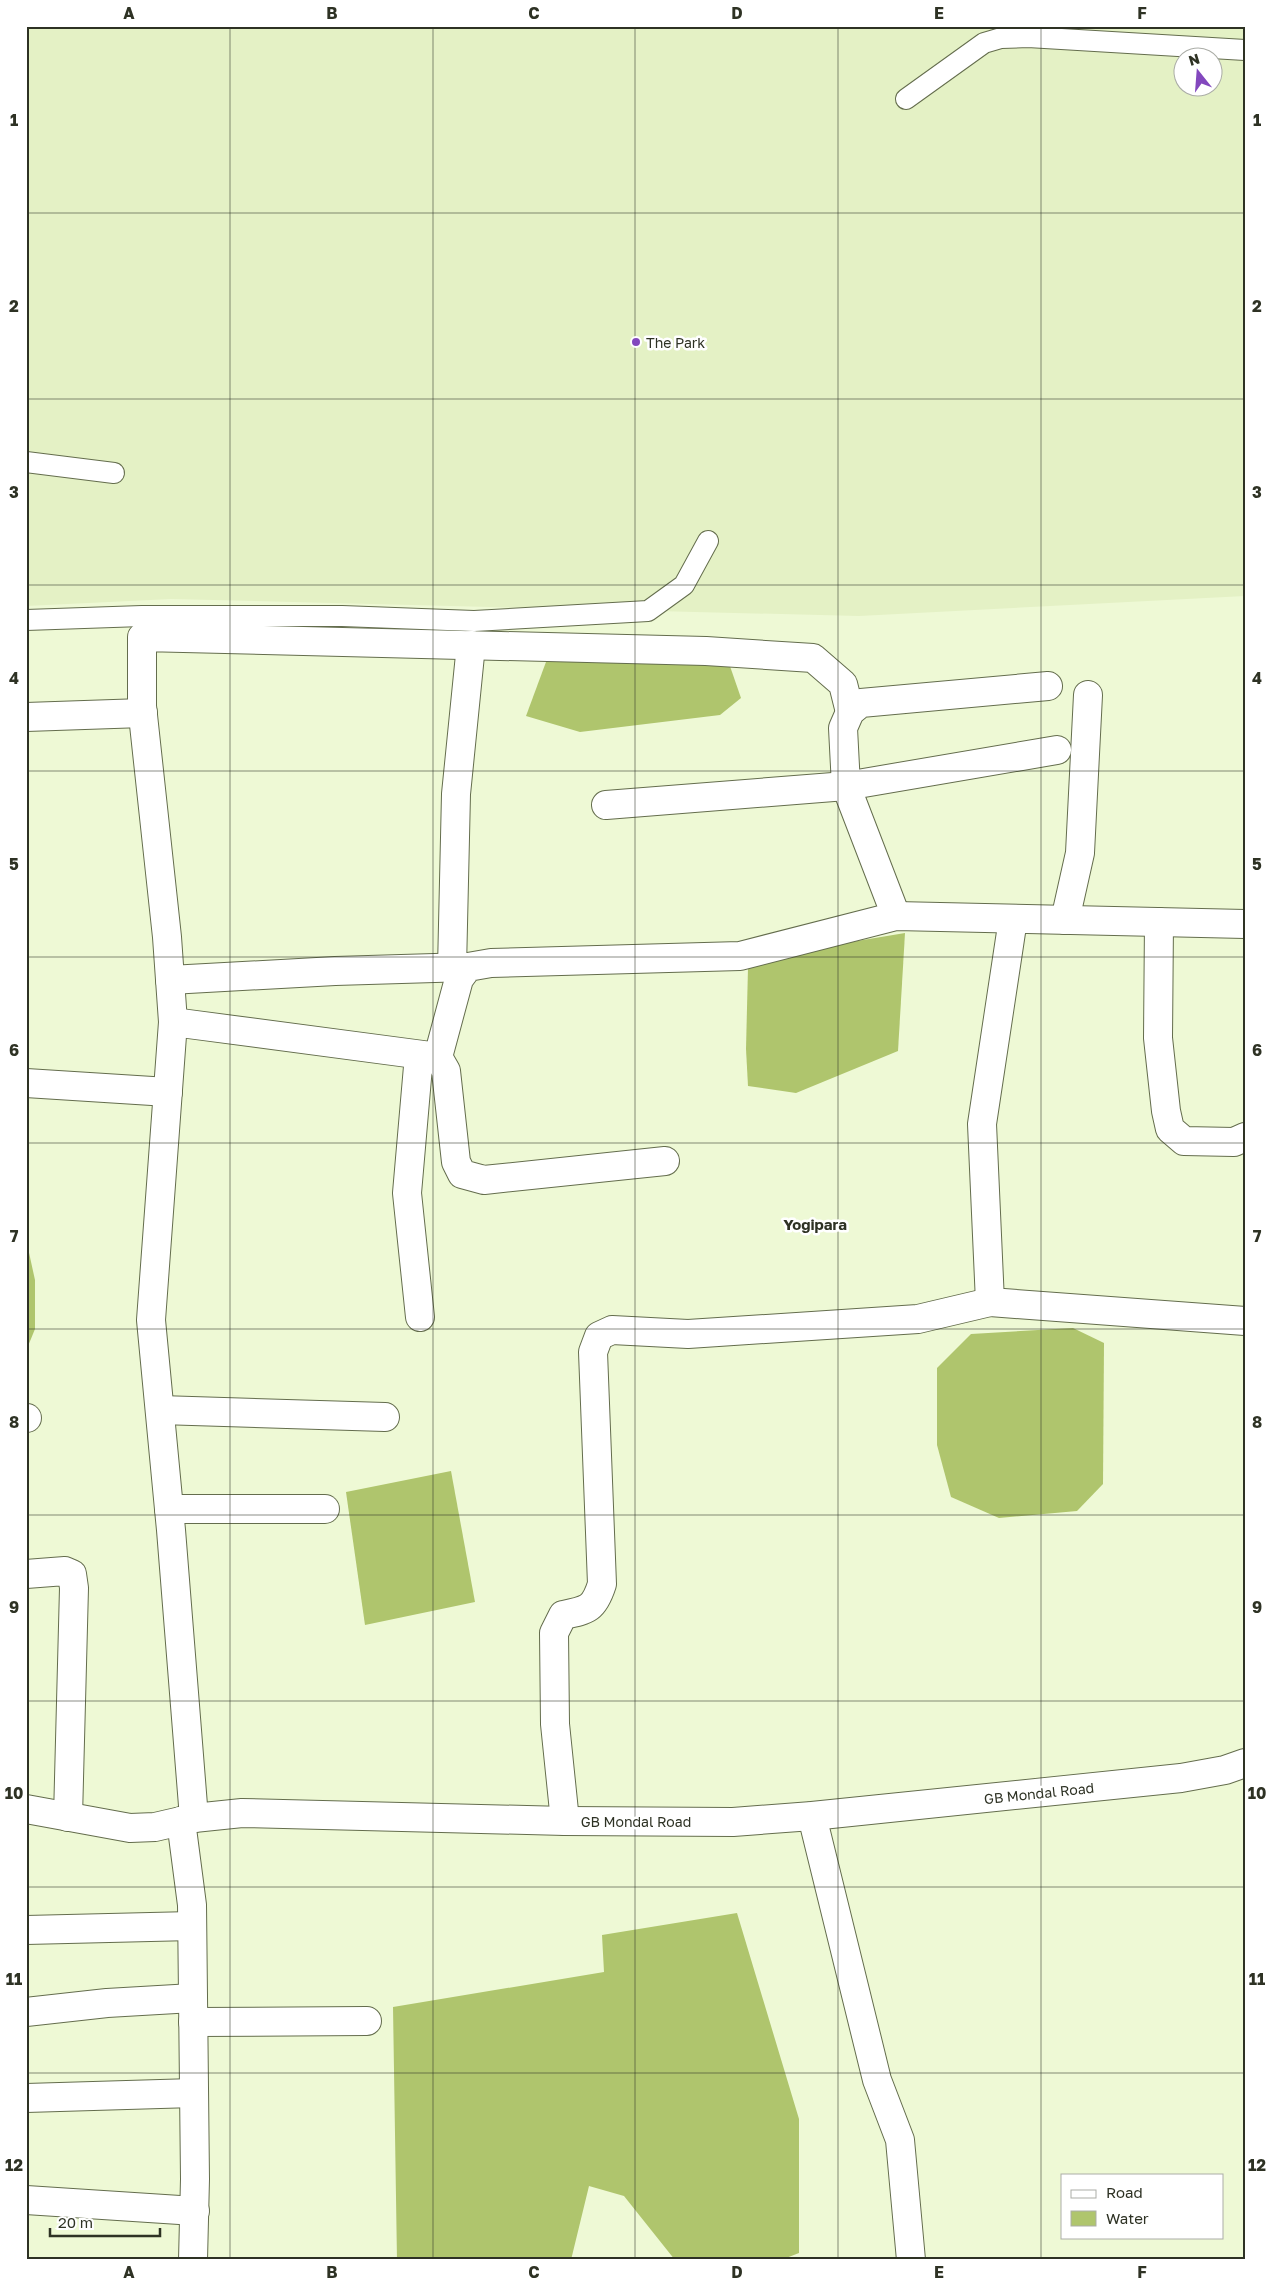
<svg xmlns="http://www.w3.org/2000/svg" width="1271" height="2286" font-family="'Golos Text',sans-serif">
<style>
.built{fill:#e4f1c5;fill-rule:evenodd}
.water{fill:#afc56d}
.lines{fill:none;stroke-linecap:round;stroke-linejoin:round}
.service-casing{stroke:#646d4d;stroke-width:22}
.minor-casing{stroke:#646d4d;stroke-width:30}
.tertiary-casing{stroke:#646d4d;stroke-width:30}
.service{stroke:#fff;stroke-width:20}
.minor{stroke:#fff;stroke-width:28}
.tertiary{stroke:#fff;stroke-width:28}
.grid{fill:none;stroke:#2e3224;stroke-width:1;stroke-opacity:0.55}
.poi-dot{fill:#8348be;stroke:#fff;stroke-width:2}
.labels{text-anchor:middle;dominant-baseline:central;stroke-width:5;stroke-linejoin:round;paint-order:stroke}
.poi-label{font-size:14px;fill:#2e3224;stroke:#fff;text-anchor:start}
.street-label{font-size:14px;fill:#2e3224;stroke:#fff}
.neighbourhood-label{font-size:15px;font-weight:bold;fill:#2e3224;stroke:#fff}
.neatline{fill:none;stroke:#2e3224;stroke-width:2}
.grid-label{font-size:16px;text-anchor:middle;font-weight:bold;fill:#2e3224}
</style>
<rect width="100%" height="100%" fill="#eef9d5"/>
<path class="built" d="M26 26H1245V596L859 616 171 599 26 606ZM1184 58H1214V88H1184Z"/>
<g class="water">
<polygon points="553,643 723,646 741,698 720,715 580,732 526,716"/>
<polygon points="905,933 898,1051 796,1093 748,1086 746,1049 748,968 845,943"/>
<polygon points="26,1239 35,1280 35,1329 26,1351"/>
<polygon points="1073,1328 1104,1343 1103,1484 1077,1511 999,1518 951,1497 937,1445 937,1368 971,1334"/>
<polygon points="451,1471 475,1602 365,1625 346,1492"/>
<polygon points="737,1913 799,2119 799,2253 781,2260 675,2260 624,2196 589,2186 571,2260 397,2260 393,2007 604,1972 602,1935"/>
</g>
<g class="lines">
<defs>
<g id="service">
<polyline points="906,99 984,43 1001,38 1028,37 1245,50"/>
<polyline points="26,462 114,473"/>
<polyline points="26,620 142,616 342,616 474,621 648,611 684,585 708,541"/>
</g>
<g id="minor">
<polyline points="26,717 143,713"/>
<polyline points="606,805 846,786 1057,750"/>
<polyline points="896,916 846,786 843,728 850,712 861,703 1048,686"/>
<polyline points="1013,919 982,1124 990,1302 1245,1321"/>
<polyline points="1065,920 1080,853 1088,695"/>
<polyline points="1159,922 1158,1038 1166,1111 1170,1129 1184,1141 1234,1142 1245,1137"/>
<polyline points="452,968 456,794 471,645"/>
<polyline points="170,980 335,971 468,967"/>
<polyline points="173,1022 438,1057 459,979 468,967 491,963 740,956 896,916 1245,924"/>
<polyline points="419,1055 407,1193 420,1317"/>
<polyline points="438,1057 446,1071 456,1162 462,1174 484,1180 665,1161"/>
<polyline points="26,1083 168,1092"/>
<polyline points="160,1410 385,1417"/>
<polyline points="26,1418 27,1418"/>
<polyline points="169,1509 325,1509"/>
<polyline points="26,1574 65,1571 72,1574 74,1588 68,1817"/>
<polyline points="812,1816 877,2080 900,2140 911,2260"/>
<polyline points="194,1818 171,1530 151,1320 173,1022 167,937 142,706 142,637 706,651 813,658 843,684 850,712"/>
<polyline points="181,1821 192,1905 195,2179 193,2260"/>
<path d="M565 1821 555 1724 554 1633 563 1615C588 1610 594 1609 602 1584L593 1352 599 1336 612 1330 688 1334 918 1319 990 1302"/>
<polyline points="26,1930 192,1926"/>
<polyline points="26,2012 107,2003 193,1998"/>
<polyline points="193,2022 367,2021"/>
<polyline points="26,2098 194,2093"/>
<polyline points="26,2200 195,2211"/>
</g>
<polyline id="tertiary" points="26,1809 130,1828 155,1827 194,1818 242,1813 565,1821 733,1822 812,1816 1181,1778 1225,1770 1245,1763"/>
</defs>
<use href="#service" class="service-casing"/>
<use href="#minor" class="minor-casing"/>
<use href="#tertiary" class="tertiary-casing"/>
<use href="#service" class="service"/>
<use href="#minor" class="minor"/>
<use href="#tertiary" class="tertiary"/>
</g>
<path class="grid" d="M230 26V2260M433 26V2260M635 26V2260M838 26V2260M1041 26V2260M26 213H1245M26 399H1245M26 585H1245M26 771H1245M26 957H1245M26 1143H1245M26 1329H1245M26 1515H1245M26 1701H1245M26 1887H1245M26 2073H1245"/>
<circle class="poi-dot" cx="636" cy="342" r="5"/>
<g class="labels">
<g class="poi-label">
<text x="646" y="342">The Park</text>
</g>
<g class="street-label">
<text transform="translate(1039 1793) rotate(-6)">GB Mondal Road</text>
<text x="636" y="1821">GB Mondal Road</text>
</g>
<g class="neighbourhood-label">
<text x="815" y="1224">Yogipara</text>
</g>
</g>
<rect width="1271" height="2286" fill="none" stroke="#ffffff" stroke-width="55"/>
<rect x="1061" y="2174" width="162" height="65" fill="#ffffff" stroke="#abada7"/>
<rect x="1071" y="2190" width="25" height="8" fill="#ffffff" stroke="#abada7"/>
<text x="1106" y="2198" font-size="15" fill="#2e3224">Road</text>
<rect x="1071" y="2211" width="25" height="15" fill="#afc56d" stroke="#abada7"/>
<text x="1106" y="2224" font-size="15" fill="#2e3224">Water</text>
<g transform="translate(1198 72) rotate(343)"><circle r="24" fill="#ffffff" stroke="#abada7"/>
<path d="M0-4L9 19L0 12L-9 19Z" fill="#8348be"/>
<text y="-8" font-size="14" font-weight="bold" text-anchor="middle" fill="#2e3224">N</text>
</g>
<path d="M50 2228v8h110v-8" fill="none" stroke="#2e3224" stroke-width="2.5"/>
<text x="58" y="2228" font-size="15" fill="#2e3224" stroke="#ffffff" stroke-width="4" paint-order="stroke">20 m</text>
<rect x="28" y="28" width="1216" height="2230" class="neatline"/>
<g class="grid-label">
<text x="129" y="19">A</text>
<text x="332" y="19">B</text>
<text x="534" y="19">C</text>
<text x="737" y="19">D</text>
<text x="939" y="19">E</text>
<text x="1142" y="19">F</text>
<text x="14" y="126">1</text>
<text x="1257" y="126">1</text>
<text x="14" y="312">2</text>
<text x="1257" y="312">2</text>
<text x="14" y="498">3</text>
<text x="1257" y="498">3</text>
<text x="14" y="684">4</text>
<text x="1257" y="684">4</text>
<text x="14" y="870">5</text>
<text x="1257" y="870">5</text>
<text x="14" y="1056">6</text>
<text x="1257" y="1056">6</text>
<text x="14" y="1242">7</text>
<text x="1257" y="1242">7</text>
<text x="14" y="1428">8</text>
<text x="1257" y="1428">8</text>
<text x="14" y="1613">9</text>
<text x="1257" y="1613">9</text>
<text x="14" y="1799">10</text>
<text x="1257" y="1799">10</text>
<text x="14" y="1985">11</text>
<text x="1257" y="1985">11</text>
<text x="14" y="2171">12</text>
<text x="1257" y="2171">12</text>
<text x="129" y="2278">A</text>
<text x="332" y="2278">B</text>
<text x="534" y="2278">C</text>
<text x="737" y="2278">D</text>
<text x="939" y="2278">E</text>
<text x="1142" y="2278">F</text>
</g>
</svg>
